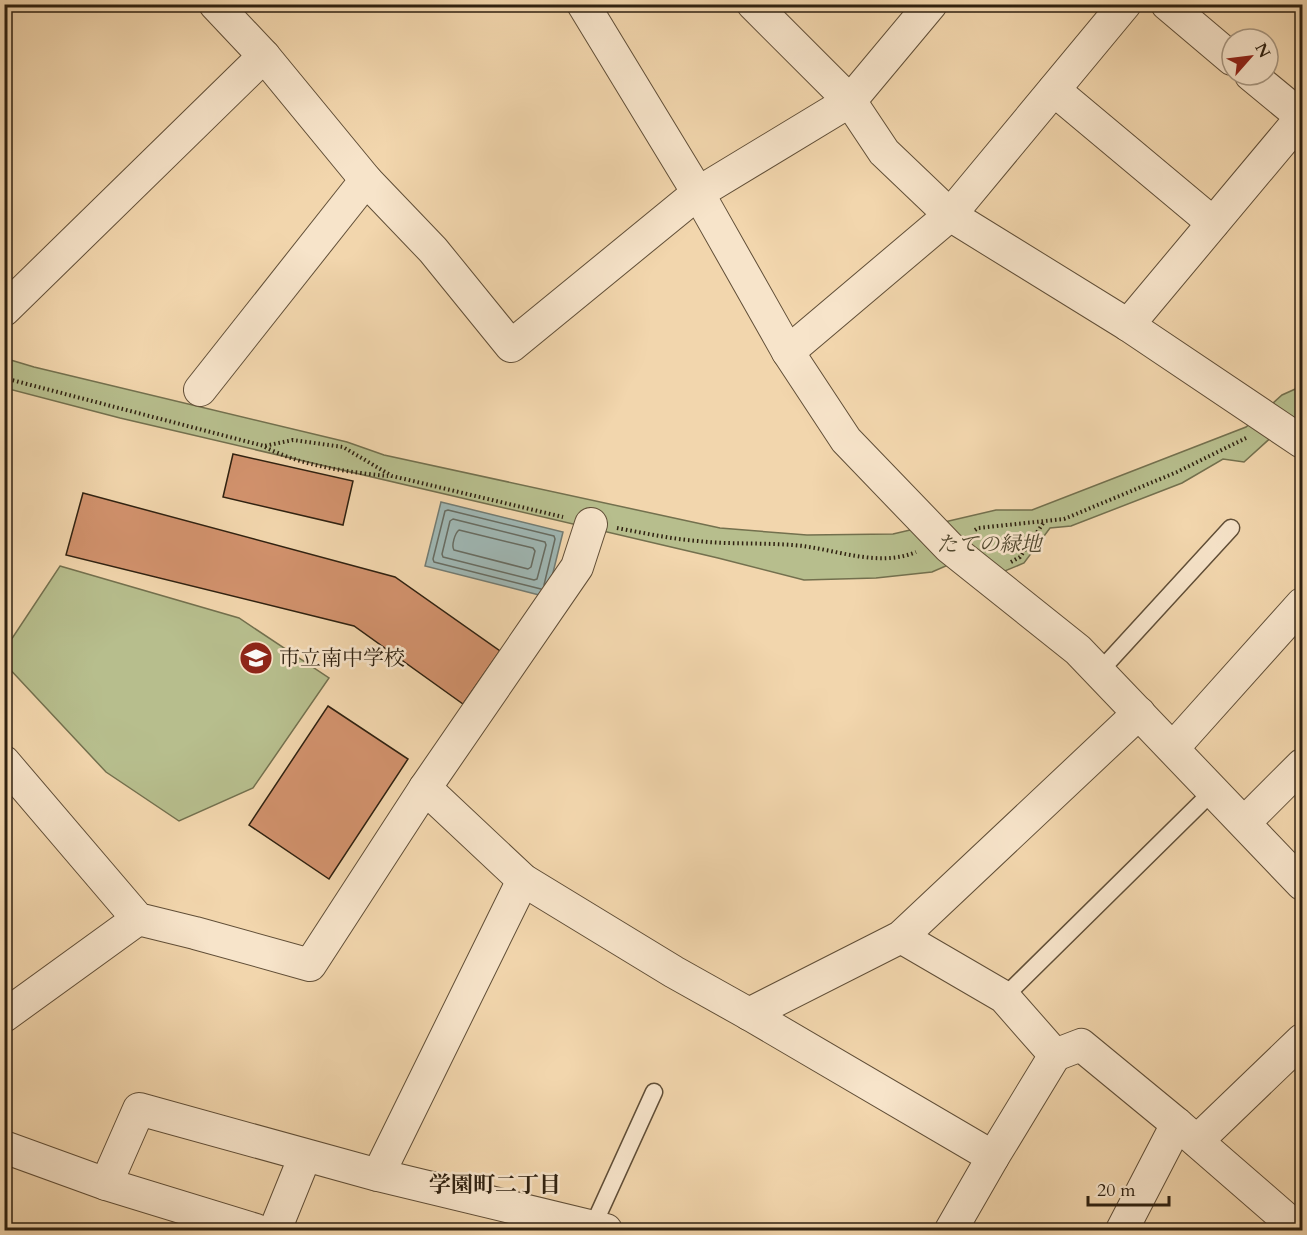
<svg xmlns="http://www.w3.org/2000/svg" width="1307" height="1235" font-family="Cardo,'Noto Serif JP',serif">
<style>
.green{fill:#b7be8d;stroke:#73704e;stroke-width:1.5}
.water{fill:#9fb7b4;stroke:#727b72;stroke-width:1.5}
.lines{fill:none;stroke-linecap:round;stroke-linejoin:round}
.shore{stroke:#676c62;stroke-width:1.5}
.building{fill:#d2926d;stroke:#2f2110;stroke-width:1.5}
.service-casing{stroke:#604e37;stroke-width:19}
.minor-casing{stroke:#604e37;stroke-width:34}
.path{stroke:#2f2110;stroke-width:4;stroke-dasharray:1.5 3;stroke-linecap:butt}
.service{stroke:#f7e4ca;stroke-width:16}
.minor{stroke:#f7e4ca;stroke-width:32}
.labels{text-anchor:middle;dominant-baseline:central;stroke-width:5;stroke-linejoin:round;paint-order:stroke}
.park-label{font-size:21px;font-style:italic;fill:#51482f;stroke:#f7e4ca}
.poi-label{font-size:21px;fill:#2f2110;stroke:#f7e4ca;text-anchor:start}
.neighbourhood-label{font-size:22px;font-weight:bold;fill:#2f2110;stroke:#f7e4ca}
</style>
<rect width="100%" height="100%" fill="#f2d6ad"/>
<filter id="stains"><feTurbulence type="fractalNoise" baseFrequency=".00333" numOctaves="4"/><feColorMatrix values="0 0 0 0 .2 0 0 0 0 .09 0 0 0 0 .02 0 0 0 .5 -.17"/></filter>
<radialGradient id="worn" r=".72"><stop offset=".6" stop-color="#630" stop-opacity="0"/><stop offset="1" stop-color="#630" stop-opacity=".3"/></radialGradient>
<g class="green">
<polygon points="4,358 34,367 347,442 384,455 720,528 807,535 893,534 996,510 1032,510 1246,427 1282,395 1302,386 1302,433 1276,433 1244,462 1223,459 1182,483 1071,526 1050,528 1024,563 983,580 957,561 932,572 876,578 804,580 718,558 120,418 5,388"/>
<polygon points="60,566 239,618 329,678 253,788 179,821 106,772 5,664 5,649"/>
</g>
<polygon class="water" points="441,502 563,532 547,597 425,566"/>
<g class="lines">
<g class="shore">
<polygon points="453,519 545,542 546,545 537,579 534,580 443,557 442,554 450,521"/>
<path d="M459 530 533 548 535 551 531 567 528 569 454 550C451 546 455 533 459 530Z"/>
<polyline points="541,589 434,562 433,559 445,511 448,510 554,536 555,539 544,585"/>
</g>
</g>
<g class="building">
<polygon points="233,454 353,481 343,525 223,497"/>
<polygon points="83,493 395,577 500,651 463,704 354,626 66,555"/>
<polygon points="328,706 408,759 329,879 249,825"/>
</g>
<g class="lines">
<defs>
<g id="service">
<polyline points="1099,672 1231,528"/>
<polyline points="1004,997 1214,790"/>
<polyline points="593,1226 654,1092"/>
</g>
<g id="minor">
<polyline points="215,4 264,56 366,180 433,250 511,346 698,193 850,101 931,4"/>
<polyline points="583,4 698,193 788,352 846,440 949,547 1078,650 1302,884"/>
<polyline points="753,4 850,101 884,152 950,215 1128,325 1302,442"/>
<polyline points="1167,4 1232,59"/>
<polyline points="1251,75 1302,117"/>
<polyline points="1054,90 1213,223"/>
<polyline points="4,310 264,56"/>
<polyline points="1128,325 1302,117"/>
<polyline points="788,352 950,215 1125,4"/>
<polyline points="200,390 366,180"/>
<polyline points="1173,748 1302,604"/>
<polyline points="4,762 138,919 195,933 310,965 425,788 577,567 591,524"/>
<polyline points="425,788 523,880 674,972 749,1014 993,1157"/>
<polyline points="1245,822 1302,765"/>
<polyline points="901,937 1004,997 1055,1055 1081,1045 1177,1124 1299,1230"/>
<polyline points="749,1014 901,937 1139,713"/>
<polyline points="4,1016 138,919"/>
<polyline points="1197,1141 1302,1040"/>
<polyline points="4,1147 106,1184 256,1230"/>
<polyline points="378,1175 523,880"/>
<polyline points="106,1184 139,1109 378,1175 606,1230"/>
<polyline points="275,1230 305,1156"/>
<polyline points="951,1230 993,1157 1055,1055"/>
<polyline points="1122,1230 1177,1124"/>
</g>
</defs>
<use href="#service" class="service-casing"/>
<use href="#minor" class="minor-casing"/>
<g class="path">
<polyline points="4,378 264,446 293,440 343,447 392,476 563,517"/>
<path d="M265 447C302 466 347 472 388 476"/>
<path d="M617 528C644 533 671 539 698 541 733 545 768 542 803 546 840 551 880 567 916 552"/>
<polyline points="975,530 978,528 1064,519 1177,472 1246,438"/>
<polyline points="1011,562 1020,557 1044,522"/>
</g>
<use href="#service" class="service"/>
<use href="#minor" class="minor"/>
</g>
<defs>
<symbol id="school-disc" viewBox="-11 -11 22 22"><circle r="9.5" fill="#8f2418" stroke="#f7e4ca"/><path d="M0-5L7-2L0 1L-7-2ZM-4 1L0 2.5L4 1V4Q0 6-4 4Z" fill="#fff"/></symbol>
</defs>
<g fill-rule="evenodd">
<use href="#school-disc" x="237" y="639" width="38" height="38"/>
</g>
<g class="labels">
<g class="park-label">
<text x="989" y="544">たての緑地</text>
</g>
<g class="poi-label">
<text x="279" y="658">市立南中学校</text>
</g>
<g class="neighbourhood-label">
<text x="495" y="1185">学園町二丁目</text>
</g>
</g>
<rect width="1307" height="1235" fill="none" stroke="#f2d6ad" stroke-width="24"/>
<rect x="6" y="6" width="1295" height="1223" fill="none" stroke="#2f2110" stroke-width="3"/>
<rect x="12" y="12" width="1283" height="1211" fill="none" stroke="#2f2110" stroke-width="1.5"/>
<g transform="translate(1250 57) rotate(62)"><circle r="28" fill="#f7e4ca" stroke="#a79680" stroke-width="1.5"/>
<path d="M0-4.5L10 22L0 15L-10 22Z" fill="#8f2418"/>
<text y="-9" font-size="16" font-weight="bold" text-anchor="middle" fill="#2f2110">N</text>
</g>
<path d="M1088 1196v9h81v-9" fill="none" stroke="#2f2110" stroke-width="3"/>
<text x="1097" y="1196" font-size="18" fill="#2f2110" stroke="#f7e4ca" stroke-width="4.5" paint-order="stroke">20 m</text>
<rect width="100%" height="100%" filter="url(#stains)"/>
<rect width="100%" height="100%" fill="url(#worn)"/>
</svg>
